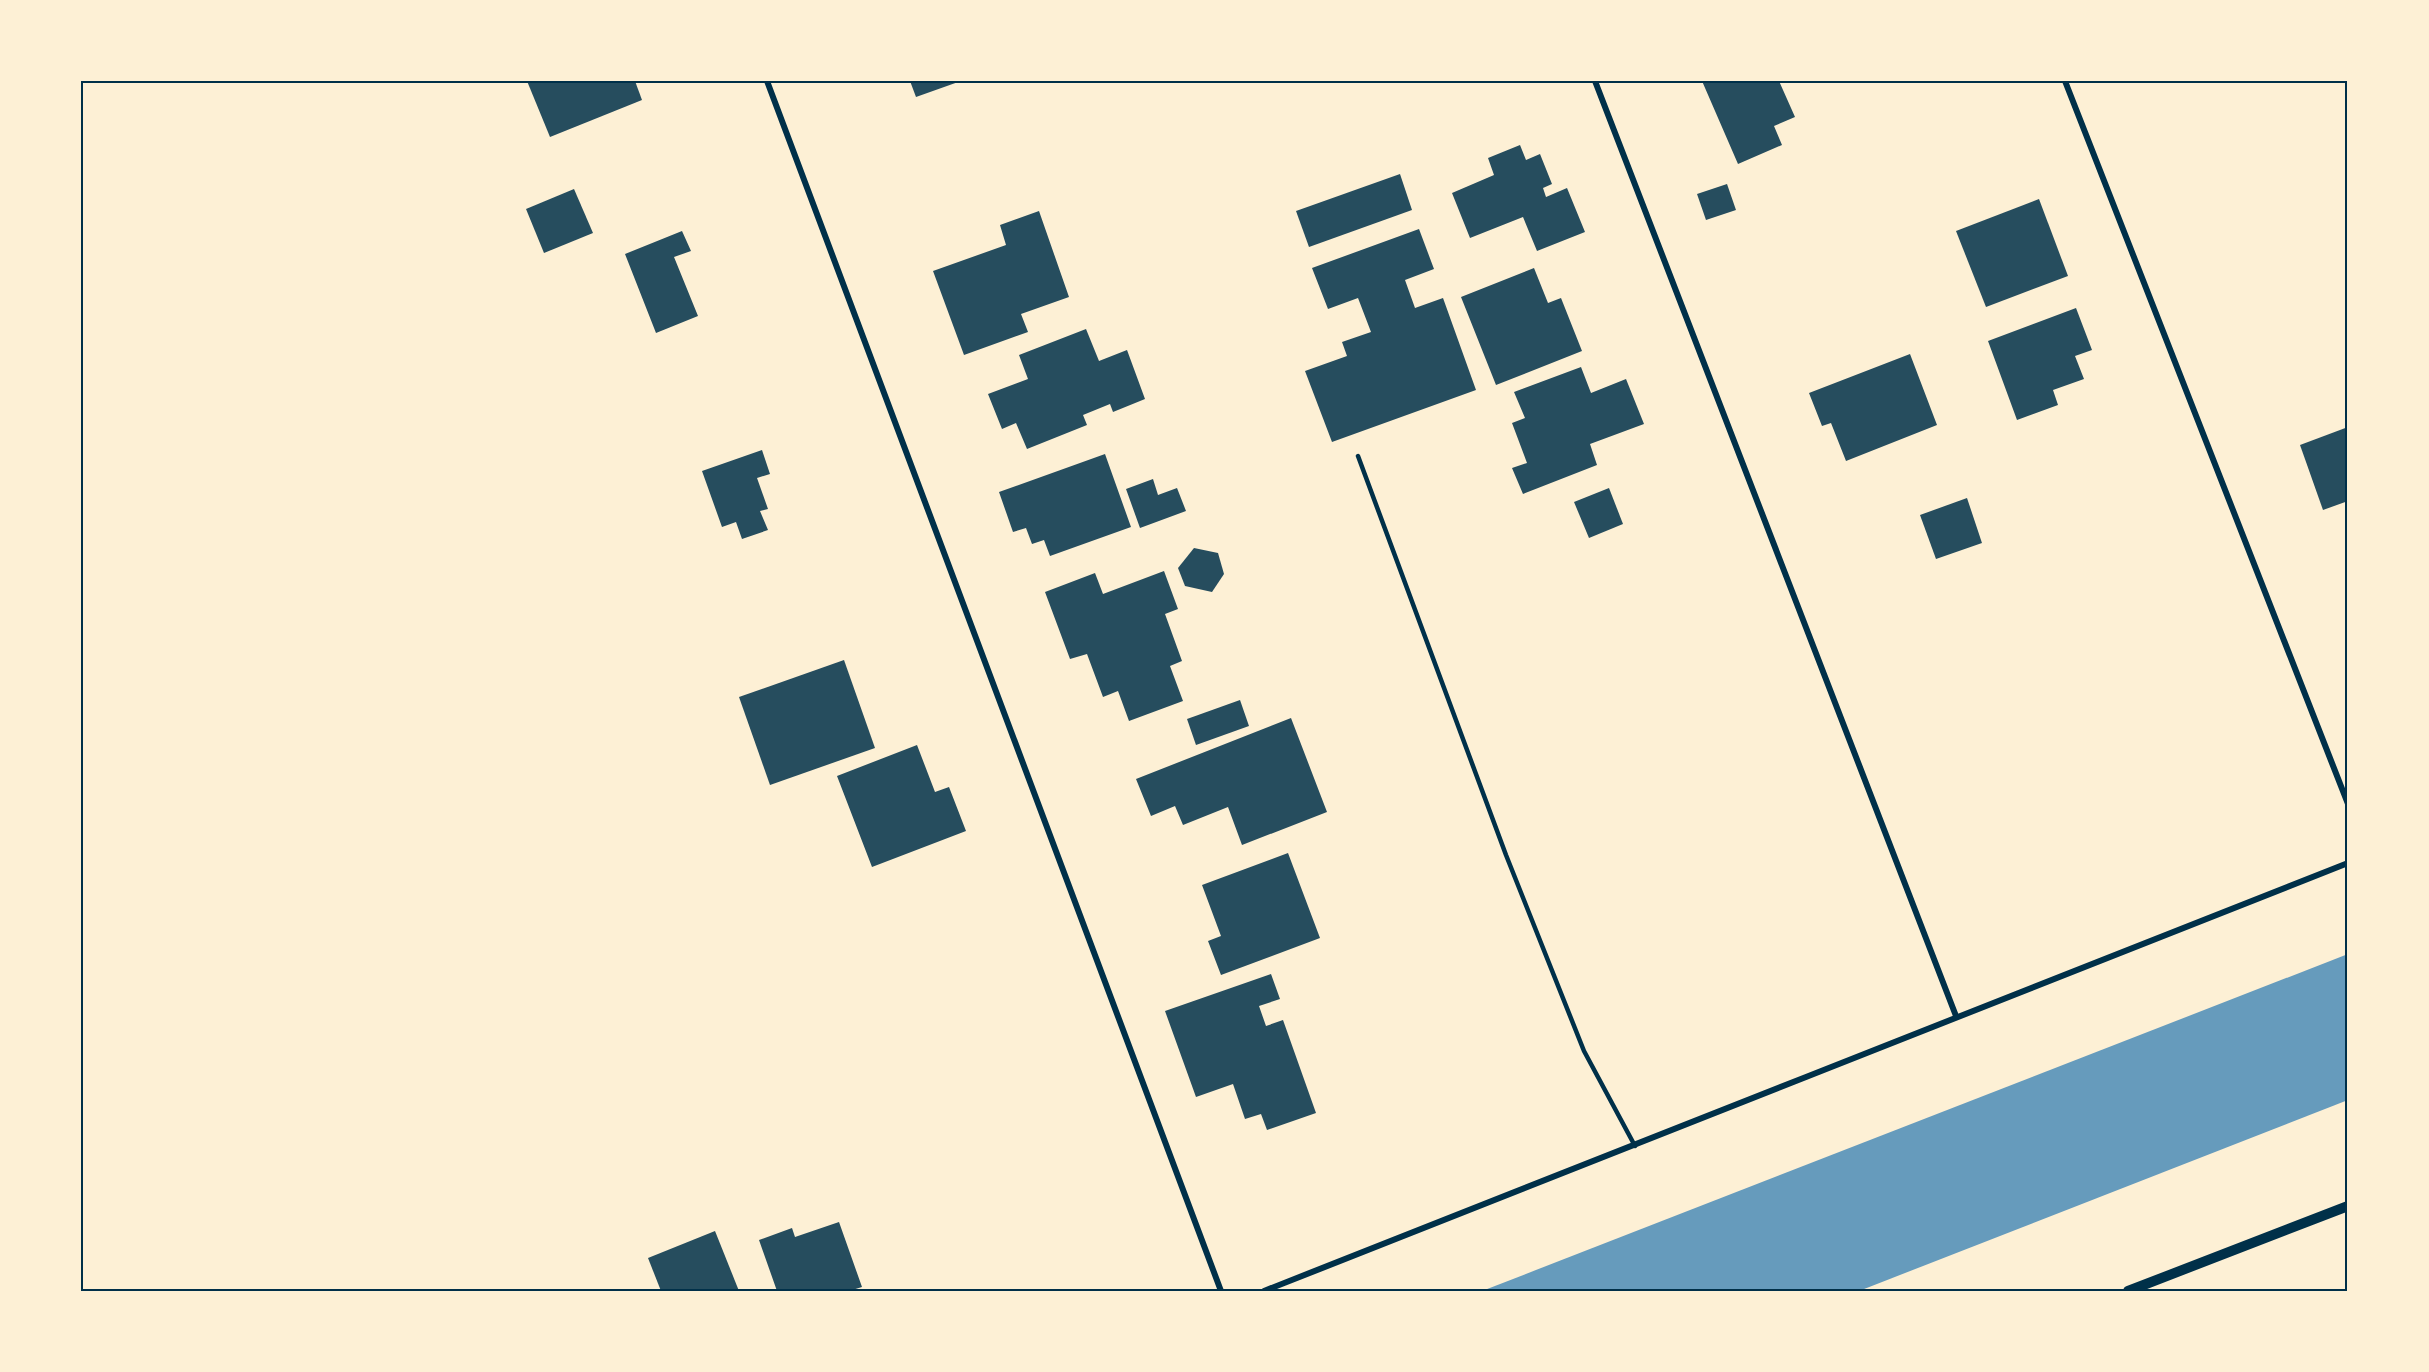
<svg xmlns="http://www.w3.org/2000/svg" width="2429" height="1372" font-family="Figtree,sans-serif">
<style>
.water{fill:#669bbc}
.building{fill:#264d5e}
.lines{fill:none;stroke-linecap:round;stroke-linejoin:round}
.service{stroke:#003049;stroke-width:4.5}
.minor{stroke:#003049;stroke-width:6}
.tertiary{stroke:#003049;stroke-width:10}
.neatline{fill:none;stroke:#003049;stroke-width:2}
</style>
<rect width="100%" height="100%" fill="#fdf0d5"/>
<polygon class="water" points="2348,954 2348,1100 1859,1291 1482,1291"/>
<g class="building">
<polygon points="527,81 635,81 642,100 550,137"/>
<polygon points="910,81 961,81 916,97"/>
<polygon points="1702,81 1779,81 1795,117 1774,126 1782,145 1738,164"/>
<polygon points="1520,145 1526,160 1540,154 1552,184 1543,188 1546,197 1567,188 1585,232 1537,251 1523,217 1470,238 1452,193 1494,175 1488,158"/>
<polygon points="1400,174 1412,210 1309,247 1296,211"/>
<polygon points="1727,184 1736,210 1706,220 1697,194"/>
<polygon points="574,189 593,233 544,253 526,209"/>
<polygon points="2039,199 2068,276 1986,307 1956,231"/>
<polygon points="1039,211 1069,297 1021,314 1028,332 964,355 933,271 1006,245 1000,225"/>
<polygon points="1419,229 1434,269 1405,280 1415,308 1443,298 1476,390 1332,442 1305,371 1347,356 1342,342 1371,332 1358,298 1328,309 1312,268"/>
<polygon points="682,231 691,251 674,257 698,316 656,333 625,254"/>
<polygon points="1534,268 1548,303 1561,298 1582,351 1496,385 1461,297"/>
<polygon points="2076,308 2092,350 2075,356 2084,379 2053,390 2058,405 2017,420 1988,341"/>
<polygon points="1086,329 1099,361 1127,350 1145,399 1113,412 1110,404 1083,415 1087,425 1027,449 1016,423 1002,429 988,394 1028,379 1019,355"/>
<polygon points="1910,354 1937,425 1846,461 1831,423 1822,426 1809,393"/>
<polygon points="1581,367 1591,393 1626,379 1644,424 1590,444 1597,465 1523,494 1512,468 1527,463 1512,423 1525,418 1514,392"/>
<polygon points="2348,427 2348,501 2323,510 2300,445"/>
<polygon points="762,450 770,474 757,478 768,509 760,511 768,530 742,539 736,522 722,527 702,471"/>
<polygon points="1105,454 1131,527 1050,556 1044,540 1032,544 1026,528 1013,532 999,492"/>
<polygon points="1153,479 1158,495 1177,488 1186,511 1140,528 1126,489"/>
<polygon points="1609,488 1623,524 1589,538 1574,502"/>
<polygon points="1967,498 1982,543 1936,559 1920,515"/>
<polygon points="1194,548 1218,553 1224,574 1212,592 1185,586 1178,568"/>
<polygon points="1164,571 1178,609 1165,614 1182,661 1170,666 1183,701 1129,721 1118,691 1103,697 1087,654 1070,659 1045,592 1095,573 1103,594"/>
<polygon points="844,660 875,748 770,785 739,697"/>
<polygon points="1240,700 1249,726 1196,745 1187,719"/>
<polygon points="1291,718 1327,812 1242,845 1228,807 1183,825 1175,806 1151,816 1136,779"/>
<polygon points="917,745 935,792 949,787 966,831 872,867 837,776"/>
<polygon points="1288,853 1320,938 1221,975 1208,941 1221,936 1202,885"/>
<polygon points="1271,974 1280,999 1259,1006 1266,1026 1283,1020 1316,1113 1267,1130 1261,1114 1245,1119 1233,1084 1196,1097 1165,1011"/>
<polygon points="839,1222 862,1287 849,1291 777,1291 759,1240 792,1228 795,1237"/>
<polygon points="715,1231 739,1291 661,1291 648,1258"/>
</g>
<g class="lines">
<polyline class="service" points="1358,456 1506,855 1584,1051 1635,1146"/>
<g class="minor">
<polyline points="767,81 1221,1291"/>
<polyline points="1595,81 1956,1016"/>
<polyline points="2065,81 2348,804"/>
<path d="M1264 1291C1626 1150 1986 1004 2348 863"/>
</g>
<polyline class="tertiary" points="2128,1291 2348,1206"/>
</g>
<rect width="2429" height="1372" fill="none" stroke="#fdf0d5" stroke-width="165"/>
<rect x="82" y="82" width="2264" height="1208" class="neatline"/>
</svg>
